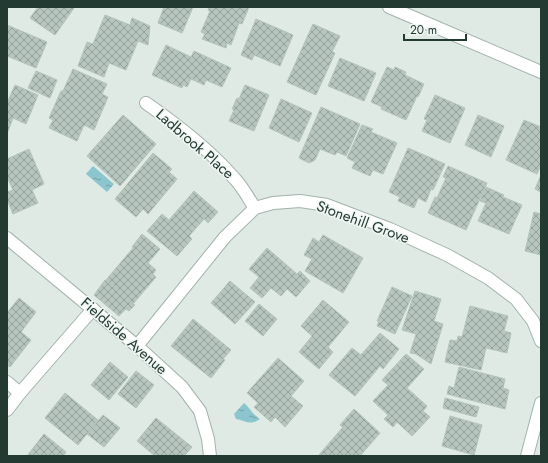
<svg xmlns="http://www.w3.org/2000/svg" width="548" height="463" font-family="Jost,sans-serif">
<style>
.water{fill:url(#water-ripples)}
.building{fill:url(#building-cross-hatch);stroke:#b3c3bc}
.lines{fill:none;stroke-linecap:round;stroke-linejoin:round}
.minor-casing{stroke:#a3b2ac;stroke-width:14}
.minor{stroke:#fff;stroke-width:12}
.labels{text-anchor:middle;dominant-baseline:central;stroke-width:3;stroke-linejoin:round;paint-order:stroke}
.street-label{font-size:15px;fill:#223a32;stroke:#f1f7f4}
</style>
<defs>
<pattern id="water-ripples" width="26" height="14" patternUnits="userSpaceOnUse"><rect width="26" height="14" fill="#8bc5cd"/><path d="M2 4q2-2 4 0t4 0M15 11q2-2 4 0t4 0" fill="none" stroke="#71a1a7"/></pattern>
<pattern id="building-cross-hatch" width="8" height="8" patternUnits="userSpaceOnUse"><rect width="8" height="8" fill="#b6c5be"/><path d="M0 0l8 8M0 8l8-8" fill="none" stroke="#94a19b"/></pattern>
</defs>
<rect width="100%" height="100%" fill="#e0eae5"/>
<g class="water">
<polygon points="93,166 114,184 107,192 86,174"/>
<path d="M244 403C251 409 252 414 260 419 250 426 247 421 236 419L234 414Z"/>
</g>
<g class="building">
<polygon points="38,7 73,7 74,8 55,35 30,18"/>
<polygon points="164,7 193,7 182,33 158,23"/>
<polygon points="209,7 249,7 242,24 239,23 231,45 227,43 226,48 202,39 205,34 201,32 210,11 208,10"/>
<polygon points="105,15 130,25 132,18 150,26 148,45 138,41 126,70 109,63 104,77 78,66 87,42 93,44"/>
<polygon points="256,19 293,35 280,66 254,55 252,60 241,55"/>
<polygon points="313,24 340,36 332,52 335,53 316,95 287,82"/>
<polygon points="7,25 47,42 36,68 7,56"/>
<polygon points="166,45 191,57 194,51 231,68 222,87 206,80 204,85 191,79 187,87 183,85 182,88 152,75"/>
<polygon points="340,58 376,73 364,101 328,86"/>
<polygon points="387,67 394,70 395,67 406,72 405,75 424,84 418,97 417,96 406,120 381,109 382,107 371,102"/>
<polygon points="73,69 107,84 102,94 108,97 94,130 84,125 77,141 49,128 53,120 49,118 61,91 63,91"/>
<polygon points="36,71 57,80 50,98 28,88"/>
<polygon points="15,85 38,95 26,124 13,118 7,134 7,103"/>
<polygon points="245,85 269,95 254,131 229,121 234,110 232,109 237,98 239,99"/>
<polygon points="435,95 465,108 450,143 422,131 427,120 424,119"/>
<polygon points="281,99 312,113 299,142 269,128"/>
<polygon points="321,107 360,124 346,156 337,152 335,155 320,149 315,160 309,163 299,158"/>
<polygon points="123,115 156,144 120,186 87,156"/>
<polygon points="478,115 504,126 491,157 465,145"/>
<polygon points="524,120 541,127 541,165 537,174 506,160"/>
<polygon points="362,125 373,129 371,132 397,143 383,174 373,170 370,176 352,168 355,162 347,158"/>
<polygon points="408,148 445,164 433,190 431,189 426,202 418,198 414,208 398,201 400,197 389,192"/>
<polygon points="29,149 44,184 32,190 38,203 13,214 7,199 7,192 13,190 7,177 7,159"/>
<polygon points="153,153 172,169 169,172 177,179 148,214 143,209 136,217 115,199"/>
<polygon points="448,166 487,183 466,230 428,213 435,197 437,198 446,178 443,177"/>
<polygon points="541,175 541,192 535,189"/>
<polygon points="486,187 504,195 503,197 522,205 509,234 478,221 486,203 480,201"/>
<polygon points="194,191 218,212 208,223 204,219 189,236 192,239 177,256 147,231 162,214 169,220"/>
<polygon points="534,212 541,214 541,255 525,251"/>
<polygon points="142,234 160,249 148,263 156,270 153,274 156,277 133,304 106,280 133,248 132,247"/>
<polygon points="323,235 363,258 343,293 305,271 312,259 304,255 313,238 319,242"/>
<polygon points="267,248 297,274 300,271 310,281 296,297 287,289 281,296 271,288 262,298 250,288 259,277 249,269"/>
<polygon points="105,280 135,305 129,311 126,309 119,316 94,295"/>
<polygon points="230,281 255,302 235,324 211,303"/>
<polygon points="392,287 412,296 395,334 377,326 379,321 377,321"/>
<polygon points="415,291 441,299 434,321 443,324 431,364 416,354 410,353 416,334 402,330"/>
<polygon points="19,298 36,312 21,332 31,340 10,367 7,365 7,313"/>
<polygon points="323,300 349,322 328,347 333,352 319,369 299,352 312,336 301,326"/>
<polygon points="259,304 277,319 263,336 245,321"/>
<polygon points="470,306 508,316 504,331 511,333 507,353 486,348 481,370 445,362 450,340 457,341 458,336 462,337"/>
<polygon points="193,319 231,350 223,359 225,360 211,378 171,346"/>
<polygon points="380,333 399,349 383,369 380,366 355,396 329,375 352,348 361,355"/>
<polygon points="406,354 424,369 407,388 427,406 423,411 430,417 412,436 397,422 393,427 384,419 388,415 373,401 388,385 382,380"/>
<polygon points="278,358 304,381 291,396 303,406 285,427 275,417 271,422 254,407 258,403 247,393"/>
<polygon points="110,362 128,377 109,400 91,385"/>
<polygon points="459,367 505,379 503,388 509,390 505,409 447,394 449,386 454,388"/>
<polygon points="136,371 154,385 136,408 118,394"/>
<polygon points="65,393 98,420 78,445 45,418"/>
<polygon points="445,398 479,407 476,417 443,408"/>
<polygon points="354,409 380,433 360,456 318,456 343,427 340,425"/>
<polygon points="103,415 120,428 104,447 87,434"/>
<polygon points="450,416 482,425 474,455 442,446"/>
<polygon points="156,418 192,447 185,455 186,456 155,456 137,441"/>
<polygon points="44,434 66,452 64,455 65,456 27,456"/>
</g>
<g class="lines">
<defs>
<g id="minor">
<polyline points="389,7 541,72"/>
<path d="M146 103C176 124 210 150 234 178 243 187 248 198 255 208"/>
<polyline points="7,238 137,346 182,387 200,411 208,439 210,456"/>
<polyline points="137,346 225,237 255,208 273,203 300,201 327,205 390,229 447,255 488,278 516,299 533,321 541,341"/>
<polyline points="7,382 20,393"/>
<polyline points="7,410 20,393 93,309"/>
<polyline points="527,456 541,403"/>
</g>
</defs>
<use href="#minor" class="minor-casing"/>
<use href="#minor" class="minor"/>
</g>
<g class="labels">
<g class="street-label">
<text transform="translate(195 144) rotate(41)">Ladbrook Place</text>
<text transform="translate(363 222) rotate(20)">Stonehill Grove</text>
<text transform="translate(124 336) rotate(41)">Fieldside Avenue</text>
</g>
</g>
<rect width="548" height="463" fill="none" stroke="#223a32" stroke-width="16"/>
<path d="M404 34v6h62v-6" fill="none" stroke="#223a32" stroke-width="2"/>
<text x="410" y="34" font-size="12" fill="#223a32" stroke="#f1f7f4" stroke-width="3" paint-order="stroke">20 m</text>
</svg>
